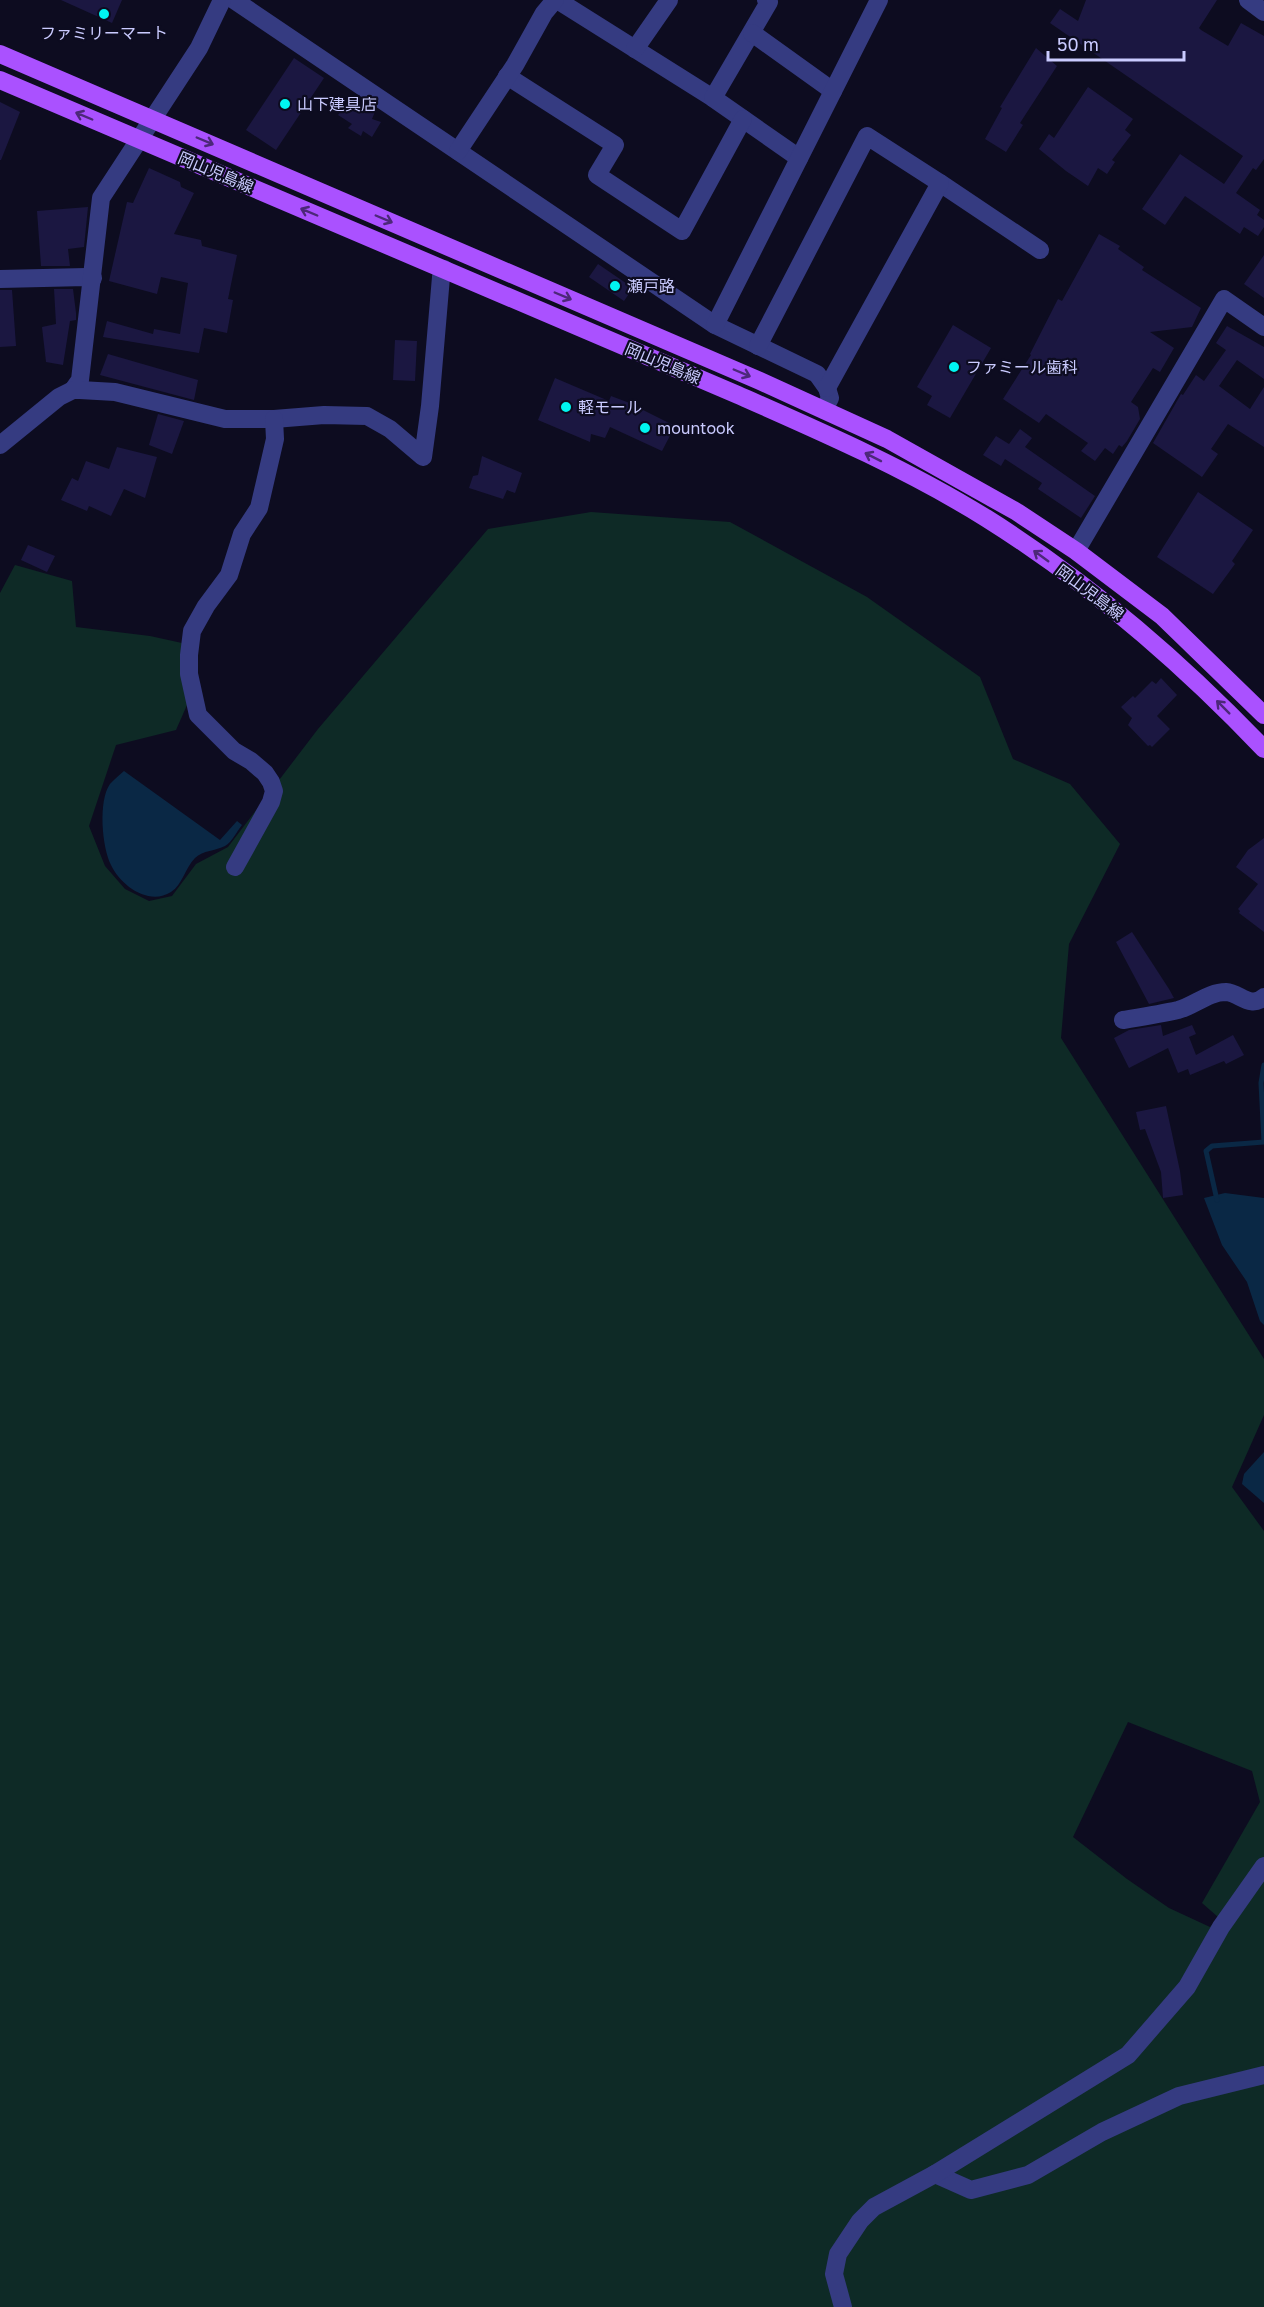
<svg xmlns="http://www.w3.org/2000/svg" width="1264" height="2307" font-family="'Golos Text','Noto Sans JP',sans-serif">
<style>
.green{fill:#0e2a26;fill-rule:evenodd}
.water{fill:#0a2845}
.lines{fill:none;stroke-linecap:round;stroke-linejoin:round}
.stream{stroke:#0a2845;stroke-width:5}
.building{fill:#1b1741}
.minor{stroke:#353b81;stroke-width:18}
.major{stroke:#aa51ff;stroke-width:18}
.oneway{stroke:#4c2879}
.poi-dot{fill:#00f5f1;stroke:#0d0c20;stroke-width:2}
.labels{text-anchor:middle;dominant-baseline:central;stroke-width:4.5;stroke-linejoin:round;paint-order:stroke}
.poi-label{font-size:16px;fill:#cacbff;stroke:#0d0c20;text-anchor:start}
.street-label{font-size:16px;fill:#cacbff;stroke:#0d0c20}
</style>
<rect width="100%" height="100%" fill="#0d0c20"/>
<path class="green" d="M591 512 730 522 867 597 980 677 1013 759 1070 784 1120 844 1069 944 1061 1038 1264 1359V1415L1232 1487 1264 1531V2307H0V593L15 565 72 581 76 627 150 636 182 643 187 705 176 730 116 745 89 826 105 866 125 889 149 901 172 896 196 864 228 847 318 729 488 529ZM1128 1722 1252 1771 1260 1802 1202 1903 1218 1917 1210 1927 1169 1908 1127 1879 1073 1837Z"/>
<g class="water">
<path d="M124 771 220 840 237 821 242 825C237 831 232 842 225 846 216 851 203 850 195 858 185 868 183 884 171 892 149 906 121 886 111 865 102 847 98 801 110 784 114 780 119 775 124 771Z"/>
<polygon points="1225,1193 1264,1198 1264,1325 1260,1321 1247,1282 1222,1245 1204,1198"/>
<polygon points="1264,1452 1264,1503 1242,1484 1244,1474"/>
</g>
<g class="lines">
<polyline class="stream" points="1217,1200 1206,1151 1212,1146 1264,1142 1261,1083 1264,1065"/>
</g>
<g class="building">
<polygon points="61,0 122,0 112,23"/>
<polygon points="1086,0 1217,0 1199,28 1201,30 1228,46 1241,23 1264,36 1264,159 1256,170 1253,168 1236,193 1260,210 1257,215 1264,220 1264,227 1258,236 1244,227 1240,234 1185,196 1165,225 1142,209 1180,154 1224,184 1243,156 1050,23 1060,9 1078,21"/>
<polygon points="1036,48 1057,66 1020,123 1023,125 1006,152 985,139 1002,108 1000,107"/>
<polygon points="294,58 324,78 276,150 246,130"/>
<polygon points="1088,87 1133,119 1125,130 1131,135 1112,160 1115,162 1107,174 1098,168 1088,186 1066,171 1039,149 1049,134 1054,138"/>
<polygon points="348,101 363,109 367,103 376,109 372,119 381,122 372,137 363,131 361,136 348,128 352,124 338,115"/>
<polygon points="0,102 20,112 1,160 0,160"/>
<polygon points="149,168 180,182 181,187 194,193 174,234 201,240 202,246 237,255 228,299 233,300 227,333 204,328 199,353 103,337 107,321 153,334 154,329 180,334 188,283 161,277 157,294 109,281 127,202 133,203"/>
<polygon points="88,207 84,247 68,249 70,266 41,266 37,211"/>
<polygon points="1099,234 1120,246 1118,249 1144,267 1142,270 1201,308 1192,327 1150,332 1174,348 1160,372 1153,368 1131,402 1138,407 1140,419 1127,441 1122,447 1119,445 1113,454 1105,448 1095,461 1081,451 1088,443 1046,414 1039,423 1003,399 1031,355 1030,354 1058,299 1062,301"/>
<polygon points="1264,255 1264,298 1244,284"/>
<polygon points="598,264 633,288 624,301 589,277"/>
<polygon points="54,289 73,289 76,313 76,320 70,321 63,365 46,362 42,327 56,324"/>
<polygon points="0,290 12,290 16,346 0,347"/>
<polygon points="953,325 991,348 950,418 927,405 932,396 917,387"/>
<polygon points="1227,326 1264,347 1264,379 1237,360 1219,386 1250,409 1264,387 1264,447 1228,424 1211,449 1218,454 1202,477 1153,443 1181,394 1183,395 1196,375 1204,381 1226,350 1216,343"/>
<polygon points="395,340 417,341 415,381 393,380"/>
<polygon points="108,354 198,380 194,400 100,375"/>
<polygon points="555,378 609,401 611,396 627,402 675,426 662,451 610,427 605,438 591,434 590,442 538,420"/>
<polygon points="158,414 184,421 172,454 149,445"/>
<polygon points="1020,429 1032,438 1025,447 1095,496 1081,518 1038,489 1042,483 1005,459 1001,466 983,455 996,436 1009,444"/>
<polygon points="117,447 157,457 145,498 124,489 111,516 89,506 87,511 61,500 72,478 78,481 86,461 109,469"/>
<polygon points="482,456 522,473 515,493 507,490 503,499 469,488 473,476 478,475"/>
<polygon points="1198,492 1253,530 1232,561 1235,564 1213,594 1157,557"/>
<polygon points="28,545 55,556 47,572 21,560"/>
<polygon points="1161,678 1177,695 1157,716 1170,729 1152,747 1150,745 1148,746 1128,725 1132,718 1121,707 1133,696 1135,698 1152,681 1156,684"/>
<polygon points="1264,838 1264,932 1239,913 1240,911 1238,909 1258,884 1236,867 1248,850"/>
<polygon points="1132,932 1169,989 1174,998 1149,1004 1116,942"/>
<polygon points="1161,1025 1163,1036 1192,1025 1196,1034 1189,1037 1196,1055 1233,1035 1244,1055 1226,1064 1224,1061 1190,1075 1188,1069 1178,1073 1168,1048 1129,1068 1114,1038 1129,1030"/>
<polygon points="1166,1106 1180,1171 1183,1195 1163,1198 1161,1172 1145,1129 1140,1130 1136,1112"/>
</g>
<g class="lines">
<g class="minor">
<polyline points="234,0 715,325 817,374 827,388 830,398 824,410"/>
<polyline points="557,0 713,98"/>
<polyline points="766,0 769,2 713,98 799,158"/>
<polyline points="1248,0 1264,12"/>
<polyline points="752,33 833,91"/>
<polyline points="635,49 669,0"/>
<polyline points="507,76 615,145 597,175 682,231 743,119"/>
<polyline points="458,151 515,65 544,13 555,0"/>
<polyline points="940,183 1040,250"/>
<polyline points="0,279 86,277 93,278"/>
<polyline points="715,325 879,0"/>
<polyline points="758,346 867,136 940,183 827,388"/>
<polyline points="73,390 80,380 101,198 199,48 222,0"/>
<polyline points="0,445 59,397 73,390 80,390 115,392 225,419 274,419 324,415 367,416 390,429 423,457 430,406 441,277 444,269"/>
<polyline points="1076,551 1224,299 1264,327"/>
<polyline points="235,867 271,802 274,791 271,782 265,773 251,761 234,751 198,715 189,674 189,655 192,631 206,606 229,575 242,534 259,508 275,439 274,419"/>
<path d="M1123 1020C1141 1017 1160 1014 1178 1010 1194 1006 1208 992 1226 992 1240 993 1250 1009 1264 997"/>
<polyline points="935,2174 971,2190 1028,2175 1102,2132 1179,2096 1264,2075"/>
<polyline points="843,2307 834,2274 838,2254 860,2221 874,2207 935,2174 1128,2055 1187,1987 1221,1927 1264,1866"/>
</g>
<g class="major">
<polyline points="0,54 760,381 887,439 1017,512 1076,551 1162,616 1264,715"/>
<path d="M0 80 738 395C822 432 907 469 986 518 1088 582 1181 662 1264 749"/>
</g>
</g>
<defs><path id="oneway-shaft" d="M-6 0H5M1.5-3L5.5 0L1.5 3" fill="none" stroke-width="1.6" stroke-linecap="round" stroke-linejoin="round" transform="scale(1.5)"/></defs>
<g class="oneway">
<use href="#oneway-shaft" transform="translate(84 116) rotate(-157)"/>
<use href="#oneway-shaft" transform="translate(205 141) rotate(23)"/>
<use href="#oneway-shaft" transform="translate(309 212) rotate(-157)"/>
<use href="#oneway-shaft" transform="translate(384 219) rotate(23)"/>
<use href="#oneway-shaft" transform="translate(563 296) rotate(23)"/>
<use href="#oneway-shaft" transform="translate(742 373) rotate(23)"/>
<use href="#oneway-shaft" transform="translate(873 457) rotate(-153)"/>
<use href="#oneway-shaft" transform="translate(1041 556) rotate(-144)"/>
<use href="#oneway-shaft" transform="translate(1223 707) rotate(-135)"/>
</g>
<g class="poi-dot">
<circle cx="104" cy="14" r="6"/>
<circle cx="285" cy="104" r="6"/>
<circle cx="615" cy="286" r="6"/>
<circle cx="954" cy="367" r="6"/>
<circle cx="566" cy="407" r="6"/>
<circle cx="645" cy="428" r="6"/>
</g>
<g class="labels">
<g class="poi-label">
<text x="104" y="33" text-anchor="middle">ファミリーマート</text>
<text x="297" y="104">山下建具店</text>
<text x="627" y="286">瀬戸路</text>
<text x="966" y="367">ファミール歯科</text>
<text x="578" y="407">軽モール</text>
<text x="657" y="428">mountook</text>
</g>
<g class="street-label">
<text transform="translate(216 172) rotate(23)">岡山児島線</text>
<text transform="translate(663 363) rotate(23)">岡山児島線</text>
<text transform="translate(1090 592) rotate(37)">岡山児島線</text>
</g>
</g>
<path d="M1048 51v9h136v-9" fill="none" stroke="#cacbff" stroke-width="3"/>
<text x="1057" y="51" font-size="18" fill="#cacbff" stroke="#0d0c20" stroke-width="4.5" paint-order="stroke">50 m</text>
</svg>
